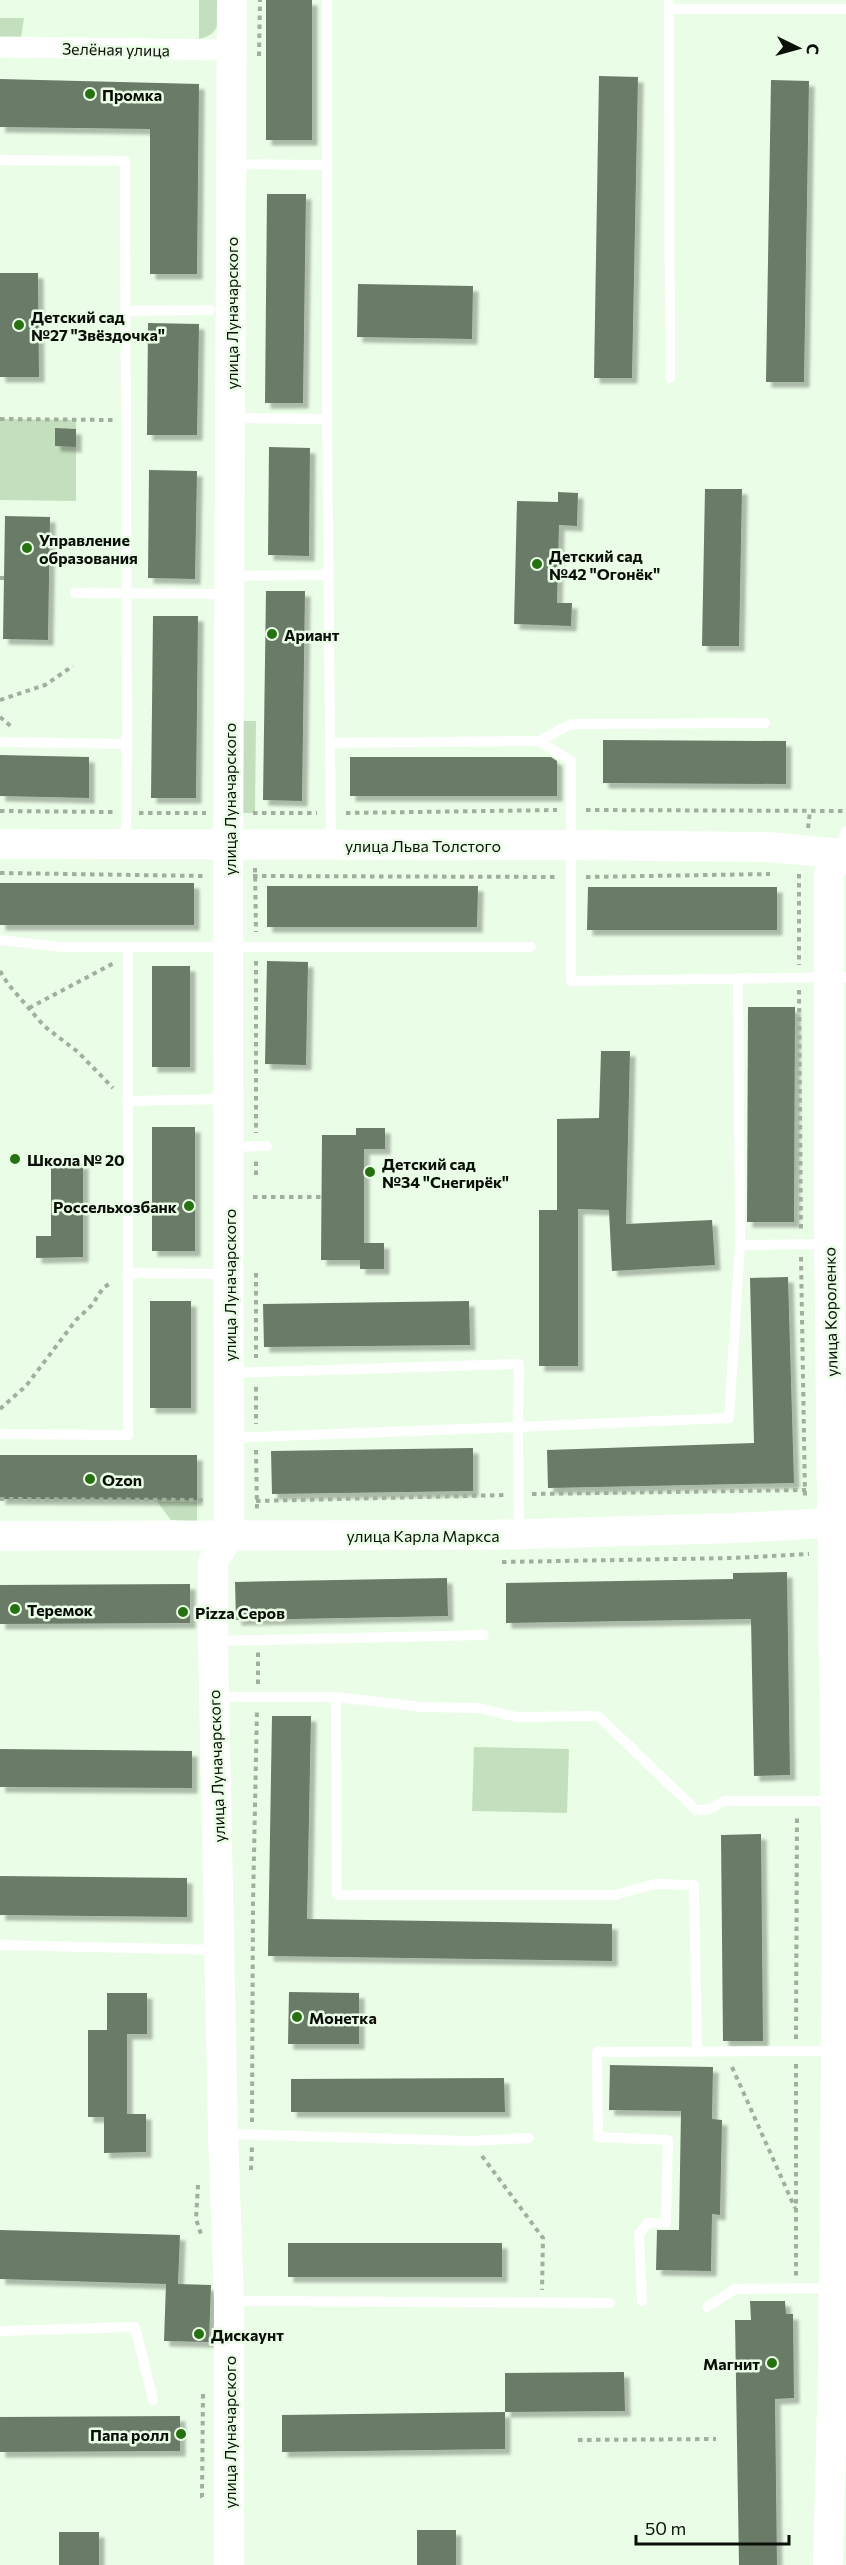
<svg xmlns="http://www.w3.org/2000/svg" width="846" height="2565" font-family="Commissioner,sans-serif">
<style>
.green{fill:#c4dfbe}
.building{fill:#6a7b67;filter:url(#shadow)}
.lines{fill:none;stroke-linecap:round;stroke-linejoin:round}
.path{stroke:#a1b09d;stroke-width:4;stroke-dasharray:4.5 4.5;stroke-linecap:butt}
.lane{stroke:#fff;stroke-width:10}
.street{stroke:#fff;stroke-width:21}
.secondary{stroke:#fff;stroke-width:30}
.poi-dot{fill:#277113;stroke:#eafde6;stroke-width:2}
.labels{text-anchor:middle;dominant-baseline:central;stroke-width:5;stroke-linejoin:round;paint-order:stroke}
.street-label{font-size:16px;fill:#0a1008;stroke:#eafde6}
.poi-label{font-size:16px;font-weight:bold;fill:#0a1008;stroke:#eafde6;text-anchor:start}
</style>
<defs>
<filter id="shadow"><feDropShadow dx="5.5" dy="5.5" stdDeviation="1.5" flood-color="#0004"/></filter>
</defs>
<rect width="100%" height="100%" fill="#eafde6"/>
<g class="green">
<path d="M199 0H220C218 20 222 34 199 39Z"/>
<polygon points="0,18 24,18 21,38 0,37"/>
<polygon points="0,419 76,420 76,501 0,500"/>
<polygon points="235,721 256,721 255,813 235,813"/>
<polygon points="156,1500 197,1500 197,1521 171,1520"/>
<polygon points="474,1747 569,1749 567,1813 472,1811"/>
</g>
<g class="building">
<rect x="266" y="0" width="46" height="140"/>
<polygon points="599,76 638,77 632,378 594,378"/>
<polygon points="0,79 199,84 197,274 150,274 150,129 0,127"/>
<polygon points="771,80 809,81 804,382 766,382"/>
<polygon points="267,194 306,194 303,403 265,403"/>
<polygon points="0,273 38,273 39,377 0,377"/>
<polygon points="358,284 473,286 472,339 357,337"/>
<polygon points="148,323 199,324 197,435 147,435"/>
<polygon points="55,428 76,429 76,447 55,446"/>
<polygon points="269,447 310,448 309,556 268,555"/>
<polygon points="149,470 197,471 195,579 148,578"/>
<polygon points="705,489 742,489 739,646 702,646"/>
<polygon points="558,492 578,493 577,526 559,525 557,603 572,603 571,626 514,624 517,501 558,502"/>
<polygon points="5,516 50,517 48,640 3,639"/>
<polygon points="266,591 305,591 302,801 263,800"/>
<polygon points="153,616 198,616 196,798 151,798"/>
<polygon points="603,740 786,741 786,784 603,783"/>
<polygon points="0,755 89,757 89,798 0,796"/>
<polygon points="350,757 551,757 557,761 557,796 350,796"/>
<rect x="0" y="883" width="194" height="42"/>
<polygon points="267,886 478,886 477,927 267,927"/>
<polygon points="588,887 777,887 777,930 587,930"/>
<polygon points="267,961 308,962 306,1065 265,1064"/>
<rect x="152" y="966" width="38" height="101"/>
<polygon points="748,1007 795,1007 794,1222 747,1222"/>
<polygon points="601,1051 630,1051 626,1224 712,1220 715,1265 612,1271 609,1210 578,1209 578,1366 539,1366 539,1210 557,1210 557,1119 599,1118"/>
<rect x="152" y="1127" width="43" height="124"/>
<polygon points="356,1128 385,1128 385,1149 364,1149 364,1243 384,1243 384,1269 360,1269 360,1260 321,1260 322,1135 356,1135"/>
<polygon points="83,1163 83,1257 36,1258 36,1236 51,1236 51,1164"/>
<polygon points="788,1277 794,1483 548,1488 547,1450 754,1443 750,1278"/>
<rect x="150" y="1301" width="41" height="107"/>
<polygon points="469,1301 470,1345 264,1347 263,1304"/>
<polygon points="473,1448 473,1491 272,1494 271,1451"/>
<polygon points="0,1455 197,1455 197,1500 0,1499"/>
<polygon points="787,1572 790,1775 754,1776 751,1619 506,1623 506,1583 733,1579 733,1573"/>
<polygon points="447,1578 448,1616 236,1620 235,1582"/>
<polygon points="190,1584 190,1623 0,1624 0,1585"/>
<polygon points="272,1716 311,1716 307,1919 612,1924 612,1961 268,1956"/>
<polygon points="0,1749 192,1751 192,1788 0,1787"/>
<polygon points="761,1834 763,2041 723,2041 721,1835"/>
<polygon points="0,1876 187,1878 187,1917 0,1915"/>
<polygon points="289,1992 359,1993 359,2044 288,2044"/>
<polygon points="107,1993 147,1993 147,2034 127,2034 127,2114 146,2114 146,2152 104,2153 104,2117 88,2117 88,2030 107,2030"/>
<polygon points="610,2065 713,2067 712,2119 722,2120 720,2215 712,2214 711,2271 656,2270 657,2230 679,2230 681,2111 609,2110"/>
<polygon points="504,2078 505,2112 291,2112 291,2079"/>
<polygon points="0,2230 180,2235 178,2284 211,2285 209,2342 164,2341 166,2284 0,2279"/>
<rect x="288" y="2243" width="214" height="34"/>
<polygon points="750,2301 785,2301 786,2314 793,2314 794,2398 775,2399 777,2565 739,2565 735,2320 751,2320"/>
<polygon points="624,2372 625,2411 505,2412 505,2373"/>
<polygon points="505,2412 505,2449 282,2452 282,2415"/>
<polygon points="180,2416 180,2451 0,2452 0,2417"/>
<rect x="417" y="2530" width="39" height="35"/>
<rect x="59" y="2532" width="40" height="33"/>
</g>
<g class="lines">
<g class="path">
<polyline points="259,56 260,0"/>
<polyline points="0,419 113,420"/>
<polyline points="0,578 4,578"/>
<polyline points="0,700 45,685 73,666"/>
<polyline points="0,717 13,728"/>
<polyline points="586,810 846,811"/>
<polyline points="0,811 113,812"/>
<polyline points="139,813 206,813"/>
<polyline points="253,813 317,813"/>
<polyline points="346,813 557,810"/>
<polyline points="808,828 810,811"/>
<polyline points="255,868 256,932"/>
<polyline points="0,873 203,876"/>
<polyline points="799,874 799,965"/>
<polyline points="253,876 557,877"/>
<polyline points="586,877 770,874"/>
<polyline points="256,961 256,1133"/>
<polyline points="0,971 8,984 44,1026 78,1052 113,1088"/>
<polyline points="799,990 801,1232"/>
<polyline points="29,1008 114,963"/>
<polyline points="256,1175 256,1159"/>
<polyline points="253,1197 321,1197"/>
<polyline points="801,1257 805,1496"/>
<polyline points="256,1273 256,1358"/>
<polyline points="256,1387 256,1424"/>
<polyline points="0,1409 26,1386 76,1320 92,1305 103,1288 112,1282"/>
<polyline points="256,1450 257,1511"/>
<polyline points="532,1494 806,1490"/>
<polyline points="0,1499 206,1500"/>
<polyline points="256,1501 506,1495"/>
<polyline points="502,1562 733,1558 809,1554"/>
<polyline points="258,1684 258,1652"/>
<polyline points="796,2039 797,1815"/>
<polyline points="796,2064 796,2276"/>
<polyline points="732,2067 795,2208"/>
<polyline points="252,2122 253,1903 257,1709"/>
<polyline points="482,2156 543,2238 542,2290"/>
<polyline points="251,2170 252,2147"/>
<polyline points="198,2185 196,2219 201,2234"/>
<polyline points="203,2394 202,2497 204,2500"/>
<polyline points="578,2440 716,2439"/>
</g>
<g class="lane">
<polyline points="669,0 669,9 846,9"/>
<polyline points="327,1 327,419 331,843"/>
<polyline points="669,9 670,378"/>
<polyline points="0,160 125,161 127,744 0,742"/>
<polyline points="234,164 326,165"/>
<polyline points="126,311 210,310"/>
<polyline points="231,418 327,419"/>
<polyline points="230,576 329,575"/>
<polyline points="75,593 226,594"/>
<polyline points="539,741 571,761 571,981 846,977"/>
<polyline points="330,743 539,741 571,724 765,723"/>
<polyline points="126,842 127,744"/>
<polyline points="840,851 846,831"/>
<polyline points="0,940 62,947 531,947"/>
<polyline points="738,978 740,1245"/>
<polyline points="127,1101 225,1099"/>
<polyline points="229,1147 267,1146"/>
<polyline points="127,1273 226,1274"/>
<polyline points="229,1373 519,1364 518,1427 229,1438"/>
<polyline points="0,1434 128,1435 128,947"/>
<polyline points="519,1534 518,1427 729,1418 740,1245 827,1244"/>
<polyline points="216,1641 484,1635"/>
<polyline points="217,1697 336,1697 422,1707 479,1708 517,1717 598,1716 696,1810 708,1810 724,1801 832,1801"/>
<polyline points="336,1697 337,1895 615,1895 655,1884 694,1885 697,2052"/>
<polyline points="0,1945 218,1950"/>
<polyline points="226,2134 471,2141 529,2138"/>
<polyline points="232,2301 610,2303"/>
<polyline points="642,2301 639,2234 648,2223 666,2223 668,2140 598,2137 597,2052 836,2051"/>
<polyline points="707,2307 735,2289 831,2288"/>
<polyline points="0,2331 135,2327 153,2400"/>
</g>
<polyline class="street" points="0,47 232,50"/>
<g class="secondary">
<polyline points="0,844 572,845 767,847 846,854"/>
<polyline points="0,1536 487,1535 735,1528 846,1522"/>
<polyline points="229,2565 229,2300 223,2134 213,1641 213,1562 229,1536 228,876 232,0"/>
<polyline points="828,2565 833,2368 837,1938 829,1244 829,874 839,854"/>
</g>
</g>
<g class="poi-dot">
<circle cx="90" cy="94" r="6"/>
<circle cx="19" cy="325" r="6"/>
<circle cx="27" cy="548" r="6"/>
<circle cx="537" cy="564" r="6"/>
<circle cx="272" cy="634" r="6"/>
<circle cx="15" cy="1159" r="6"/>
<circle cx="370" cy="1172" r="6"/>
<circle cx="189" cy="1206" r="6"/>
<circle cx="90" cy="1479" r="6"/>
<circle cx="15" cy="1609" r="6"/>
<circle cx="183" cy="1612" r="6"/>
<circle cx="297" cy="2017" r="6"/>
<circle cx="199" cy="2334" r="6"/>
<circle cx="772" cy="2363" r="6"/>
<circle cx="181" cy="2434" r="6"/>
</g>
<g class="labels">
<g class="street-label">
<text transform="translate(116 49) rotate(1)">Зелёная улица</text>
<text transform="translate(231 313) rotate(-90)">улица Луначарского</text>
<text transform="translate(229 799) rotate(-90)">улица Луначарского</text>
<text x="423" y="845">улица Льва Толстого</text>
<text transform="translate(229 1285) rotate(-90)">улица Луначарского</text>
<text transform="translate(830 1312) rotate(-91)">улица Короленко</text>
<text x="423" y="1535">улица Карла Маркса</text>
<text transform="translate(216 1766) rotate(-92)">улица Луначарского</text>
<text transform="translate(229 2432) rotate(-90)">улица Луначарского</text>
</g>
<g class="poi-label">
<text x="102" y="94">Промка</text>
<text x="31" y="316">Детский сад<tspan x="31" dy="18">№27 "Звёздочка"</tspan></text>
<text x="39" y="539">Управление<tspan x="39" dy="18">образования</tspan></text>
<text x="549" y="555">Детский сад<tspan x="549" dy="18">№42 "Огонёк"</tspan></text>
<text x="284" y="634">Ариант</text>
<text x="27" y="1159">Школа № 20</text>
<text x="382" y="1163">Детский сад<tspan x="382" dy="18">№34 "Снегирёк"</tspan></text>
<text x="177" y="1206" text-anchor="end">Россельхозбанк</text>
<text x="102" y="1479">Ozon</text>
<text x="27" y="1609">Теремок</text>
<text x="195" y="1612">Pizza Серов</text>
<text x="309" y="2017">Монетка</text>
<text x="211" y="2334">Дискаунт</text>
<text x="760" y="2363" text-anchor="end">Магнит</text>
<text x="169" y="2434" text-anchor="end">Папа ролл</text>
</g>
</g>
<g transform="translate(798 48) rotate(95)" stroke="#eafde6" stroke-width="4.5" paint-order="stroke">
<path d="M0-4.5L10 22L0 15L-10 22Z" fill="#0a1008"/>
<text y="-9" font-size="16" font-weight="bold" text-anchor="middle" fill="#0a1008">С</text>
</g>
<path d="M636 2535v9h153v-9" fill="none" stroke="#0a1008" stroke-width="3"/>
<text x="645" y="2535" font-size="18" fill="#0a1008" stroke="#eafde6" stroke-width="4.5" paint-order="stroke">50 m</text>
</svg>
